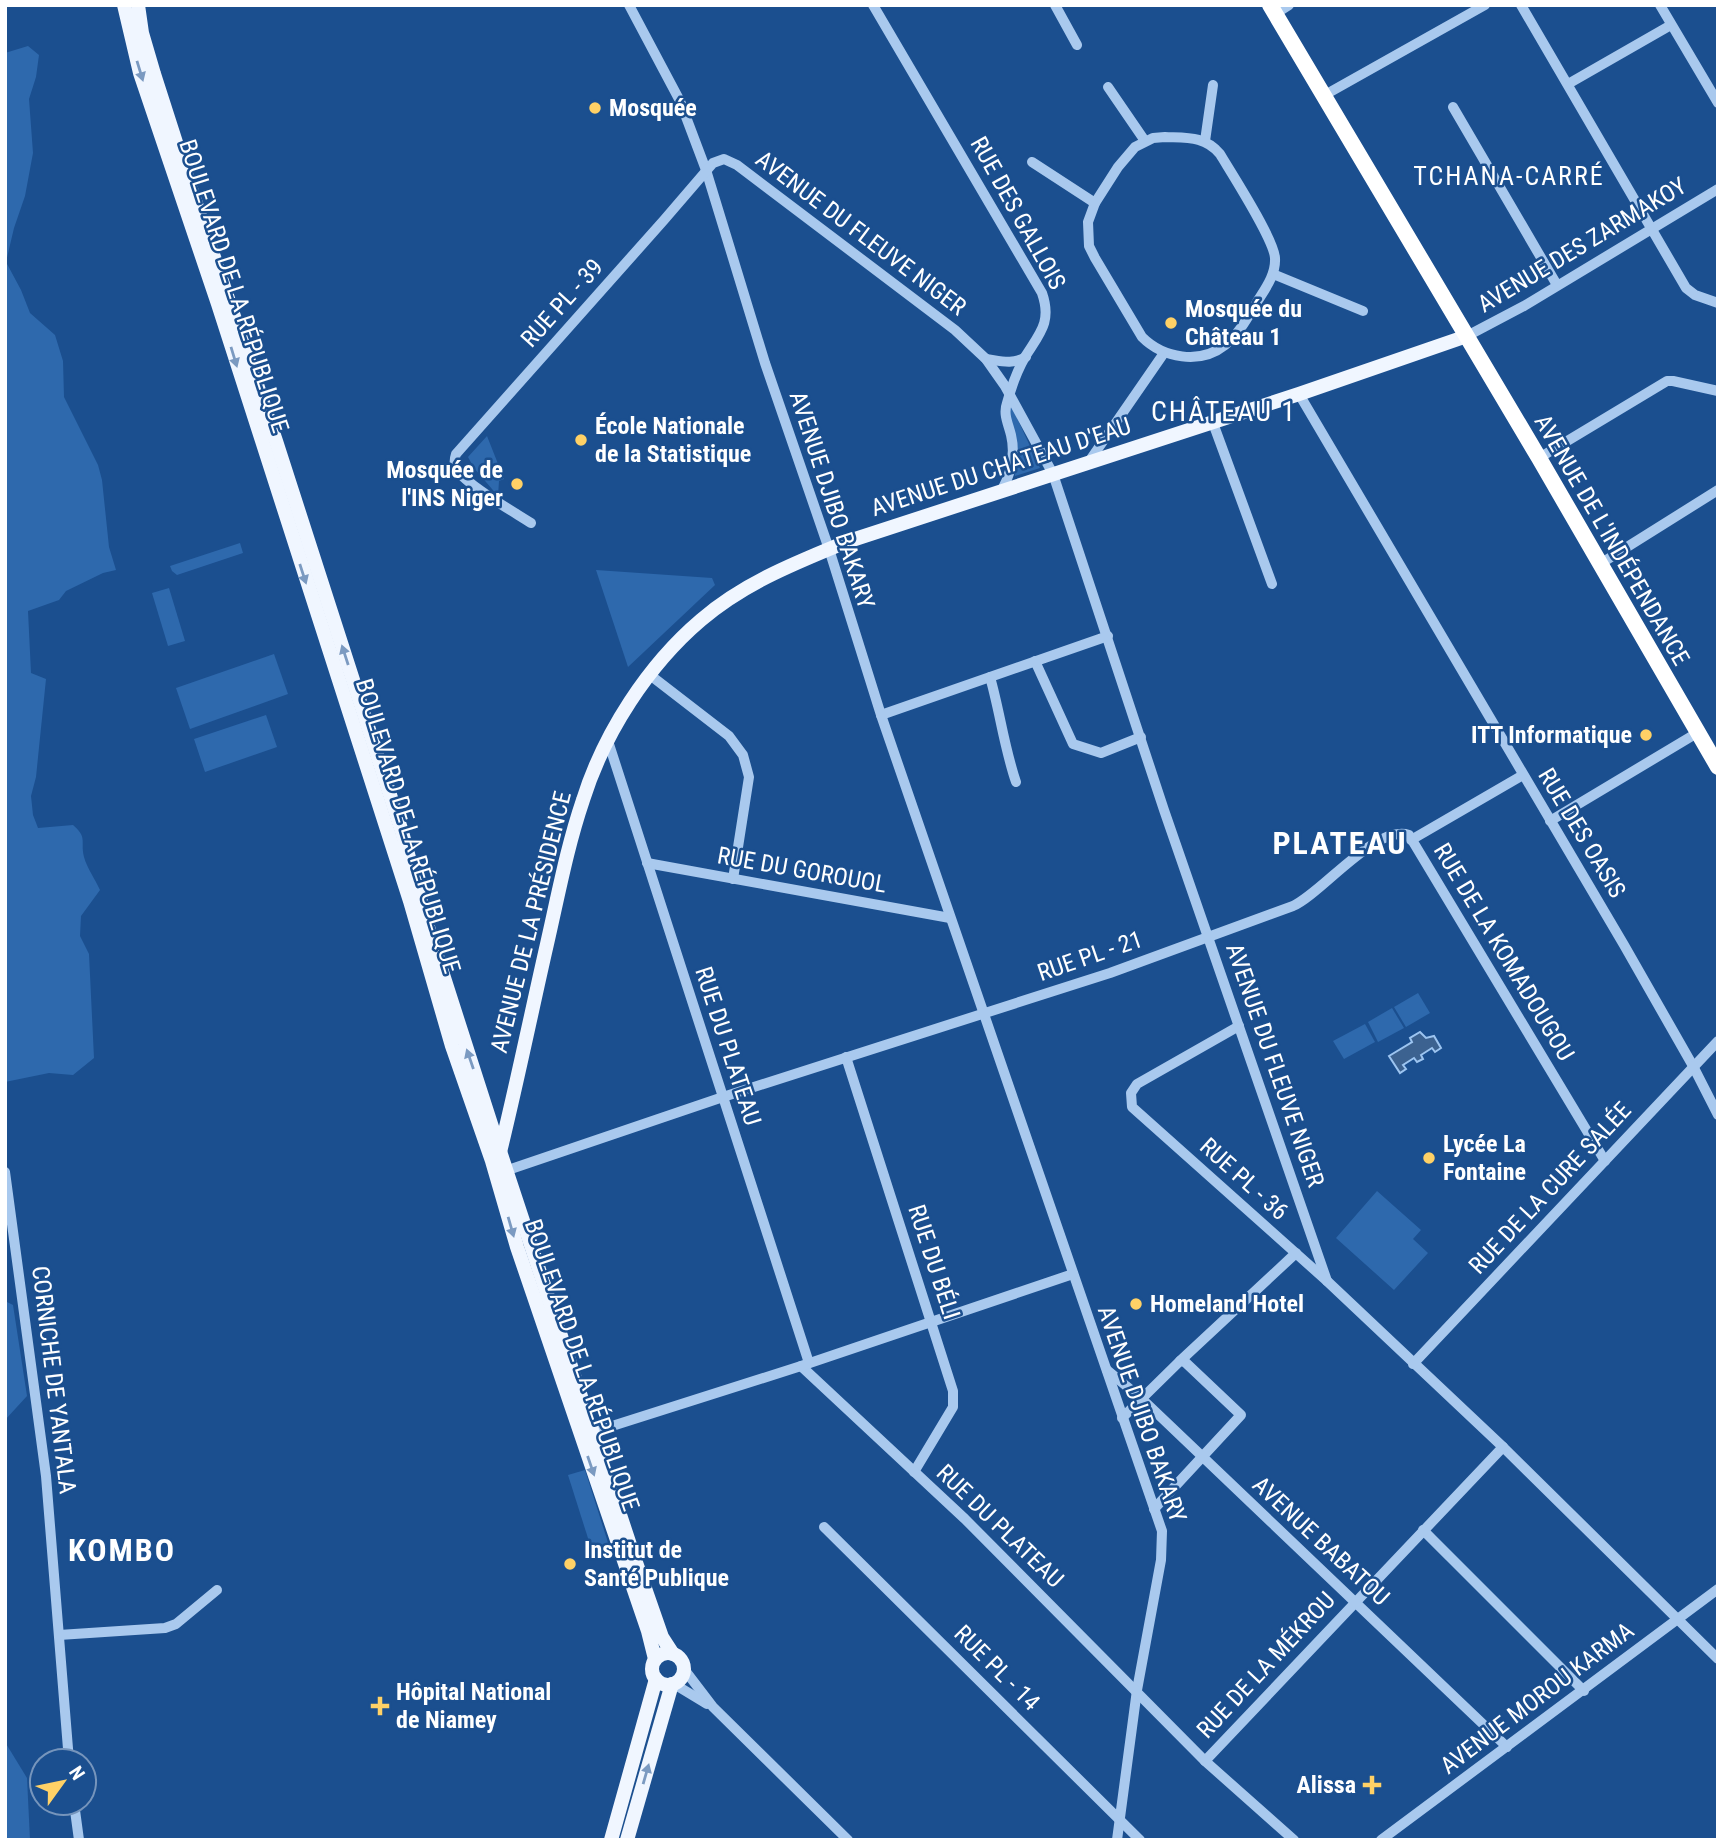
<svg xmlns="http://www.w3.org/2000/svg" width="1723" height="1845" font-family="'Roboto Condensed',sans-serif">
<style>
.green{fill:#2e69ad}
.water{fill:#3c6290;stroke:#9cc4f0;stroke-width:2}
.lines{fill:none;stroke-linecap:round;stroke-linejoin:round}
.minor{stroke:#a9c9ee;stroke-width:10}
.major{stroke:#f0f6ff;stroke-width:14}
.highway{stroke:#fff;stroke-width:16}
.oneway{fill:#7b9ac1}
.poi-dot{fill:#ffd166;stroke:#1b4f8f;stroke-width:2.5}
.labels{text-anchor:middle;dominant-baseline:central;stroke-width:5;stroke-linejoin:round;paint-order:stroke}
.poi-label{font-size:24px;font-weight:bold;fill:#fff;stroke:#1b4f8f;text-anchor:start}
.street-label{font-size:24px;fill:#fff;stroke:#1b4f8f}
.neighbourhood-label{font-size:26px;letter-spacing:2px;fill:#fff;stroke:#1b4f8f}
.quarter-label{font-size:28px;letter-spacing:2px;fill:#fff;stroke:#1b4f8f}
.district-label{font-size:32px;font-weight:bold;letter-spacing:2px;fill:#fff;stroke:#1b4f8f}
</style>
<rect width="100%" height="100%" fill="#1b4f8f"/>
<g class="green">
<path d="M28 46 39 55 36 77 29 99 33 153 25 196 14 228 6 262 21 290 30 313 55 335 63 361 64 397 98 465 102 480 109 547 116 570 103 573 66 591 59 600 28 611 31 673 46 679 36 777 31 796 33 815 38 828 73 825C88 838 80 841 84 857 87 868 95 879 100 890L81 916 80 936 89 954 94 1058 73 1075 49 1073 5 1082V53Z"/>
<polygon points="1012,407 1040,468 1015,476 1008,408"/>
<polygon points="487,436 504,479 499,481 498,496 474,468 468,457"/>
<polygon points="240,543 243,553 177,575 172,571 170,566"/>
<polygon points="596,570 712,578 715,585 628,667"/>
<polygon points="169,588 185,641 168,646 152,593"/>
<polygon points="274,654 288,694 190,729 176,688"/>
<polygon points="266,715 277,747 205,772 194,739"/>
<polygon points="1418,993 1430,1013 1406,1027 1394,1007"/>
<polygon points="1392,1008 1404,1028 1378,1042 1368,1022"/>
<polygon points="1365,1024 1375,1042 1344,1059 1333,1041"/>
<polygon points="1377,1191 1421,1230 1413,1239 1428,1253 1394,1290 1336,1238"/>
<polygon points="5,1301 13,1305 27,1396 5,1420"/>
<polygon points="585,1470 610,1549 593,1554 568,1475"/>
<polygon points="5,1742 27,1778 30,1840 5,1840"/>
</g>
<polygon class="water" points="1420,1032 1426,1038 1434,1036 1441,1048 1435,1052 1432,1048 1421,1055 1423,1059 1417,1062 1414,1058 1403,1065 1406,1069 1400,1073 1389,1056 1412,1042 1410,1038"/>
<g class="lines">
<g class="minor">
<polyline points="629,5 680,101 706,170 765,363 829,549 881,715 1162,1531 1161,1560 1137,1690 1117,1840"/>
<path d="M873 5 1042 293C1052 322 1040 333 1025 357 1017 371 1011 388 1007 403 1003 414 1008 423 1011 435 1016 456 1011 474 1001 492"/>
<polyline points="1055,5 1077,45"/>
<polyline points="1521,5 1686,288 1695,295 1718,303"/>
<polyline points="1660,5 1718,103"/>
<polyline points="1275,14 1289,5"/>
<polyline points="1568,84 1671,25"/>
<polyline points="1108,87 1145,141"/>
<polyline points="1323,96 1485,5"/>
<polyline points="1453,107 1557,285"/>
<path d="M1165 137C1187 138 1205 136 1220 154 1232 174 1274 239 1275 258 1276 275 1265 289 1257 302 1248 317 1239 334 1225 345 1200 365 1163 358 1142 337L1095 258 1089 246 1088 222 1095 203 1118 167 1135 147 1153 138Z"/>
<polyline points="1205,141 1213,85"/>
<polyline points="1032,162 1095,203"/>
<polyline points="1273,274 1363,311"/>
<polyline points="1467,336 1524,306 1718,189"/>
<path d="M986 359C1001 361 1012 365 1026 357"/>
<polyline points="1299,394 1624,945 1693,1066 1718,1115"/>
<polyline points="1213,423 1272,584"/>
<polyline points="1539,458 1667,381 1673,381 1718,391"/>
<polyline points="1088,463 1164,353"/>
<path d="M531 523C514 512 468 486 457 470 454 465 454 460 456 454L664 220 713 163 724 159 737 165 955 330 986 359 1005 386 1053 474 1164 810 1327 1281"/>
<polyline points="1600,564 1718,490"/>
<polyline points="1035,661 1073,744 1101,753 1141,737"/>
<polyline points="650,675 729,736 743,755 749,777 733,879"/>
<path d="M990 677C1000 712 1004 747 1016 782"/>
<polyline points="881,715 1108,636"/>
<polyline points="608,741 809,1363"/>
<polyline points="1550,821 1697,733"/>
<polyline points="1411,840 1523,775"/>
<polyline points="647,863 950,918"/>
<polyline points="1239,1026 1137,1084 1131,1093 1132,1107 1327,1281 1503,1447 1718,1659"/>
<polyline points="846,1057 953,1391 953,1407 914,1472"/>
<polyline points="5,1172 46,1476 69,1761"/>
<path d="M502 1172 723 1097 1110 973 1293 906C1322 893 1376 824 1409 835L1605 1161"/>
<polyline points="1180,1361 1296,1253"/>
<polyline points="1413,1364 1718,1041"/>
<polyline points="801,1366 965,1519 1205,1761 1294,1840"/>
<polyline points="1107,1370 1142,1399 1507,1747"/>
<polyline points="1122,1418 1180,1361 1185,1362 1241,1415 1154,1509"/>
<polyline points="587,1434 801,1366 1073,1274"/>
<polyline points="824,1527 1140,1840"/>
<polyline points="1423,1530 1584,1691"/>
<polyline points="59,1635 165,1628 176,1624 217,1590"/>
<polyline points="684,1669 713,1707 848,1840"/>
<polyline points="674,1684 707,1704"/>
<polyline points="1205,1761 1503,1447"/>
<polyline points="74,1803 79,1840"/>
<polyline points="1381,1840 1718,1589"/>
</g>
<g class="major">
<polyline points="124,5 140,73 218,304 410,901 452,1046 492,1161 517,1247 648,1631 655,1659"/>
<polyline points="138,5 142,33 154,74 189,183 276,441 402,832 430,934 491,1124 632,1551 662,1637 673,1654"/>
<path d="M500 1152C517 1083 531 1014 547 944 558 896 567 847 583 800 604 733 648 665 701 620 744 583 795 563 846 542L1299 394 1467 336"/>
<circle cx="668" cy="1669" r="16"/>
<polyline points="611,1840 656,1679"/>
<polyline points="627,1840 672,1684"/>
</g>
<polyline class="highway" points="1270,5 1539,458 1718,767"/>
</g>
<defs><path id="oneway-solid" d="M-6-.8H1V-3.2L6.5 0L1 3.2V.8H-6Z" transform="scale(1.75)"/></defs>
<g class="oneway">
<use href="#oneway-solid" transform="translate(140 71) rotate(73)"/>
<use href="#oneway-solid" transform="translate(234 357) rotate(73)"/>
<use href="#oneway-solid" transform="translate(303 574) rotate(72)"/>
<use href="#oneway-solid" transform="translate(345 655) rotate(-108)"/>
<use href="#oneway-solid" transform="translate(470 1059) rotate(-109)"/>
<use href="#oneway-solid" transform="translate(511 1227) rotate(74)"/>
<use href="#oneway-solid" transform="translate(591 1466) rotate(71)"/>
<use href="#oneway-solid" transform="translate(646 1774) rotate(-74)"/>
</g>
<g class="poi-dot">
<circle cx="595" cy="108" r="7"/>
<circle cx="1171" cy="323" r="7"/>
<circle cx="581" cy="440" r="7"/>
<circle cx="517" cy="484" r="7"/>
<circle cx="1646" cy="735" r="7"/>
<circle cx="1429" cy="1158" r="7"/>
<circle cx="1136" cy="1304" r="7"/>
<circle cx="570" cy="1564" r="7"/>
<path d="M376.5 1695.5h7v7h7v7h-7v7h-7v-7h-7v-7h7z"/>
<path d="M1368.5 1774.5h7v7h7v7h-7v7h-7v-7h-7v-7h7z"/>
</g>
<g class="labels">
<g class="poi-label">
<text x="609" y="108">Mosquée</text>
<text x="1185" y="309">Mosquée du<tspan x="1185" dy="28">Château 1</tspan></text>
<text x="595" y="426">École Nationale<tspan x="595" dy="28">de la Statistique</tspan></text>
<text x="503" y="470" text-anchor="end">Mosquée de<tspan x="503" dy="28">l'INS Niger</tspan></text>
<text x="1632" y="735" text-anchor="end">ITT Informatique</text>
<text x="1443" y="1144">Lycée La<tspan x="1443" dy="28">Fontaine</tspan></text>
<text x="1150" y="1304">Homeland Hotel</text>
<text x="584" y="1550">Institut de<tspan x="584" dy="28">Santé Publique</tspan></text>
<text x="396" y="1692">Hôpital National<tspan x="396" dy="28">de Niamey</tspan></text>
<text x="1356" y="1785" text-anchor="end">Alissa</text>
</g>
<g class="street-label">
<text transform="translate(1018 213) rotate(61)">RUE DES GALLOIS</text>
<text transform="translate(861 233) rotate(37)">AVENUE DU FLEUVE NIGER</text>
<text transform="translate(1582 245) rotate(-31)">AVENUE DES ZARMAKOY</text>
<text transform="translate(234 286) rotate(72)">BOULEVARD DE LA RÉPUBLIQUE</text>
<text transform="translate(562 303) rotate(-48)">RUE PL - 39</text>
<text transform="translate(1001 467) rotate(-18)">AVENUE DU CHATEAU D'EAU</text>
<text transform="translate(832 500) rotate(72)">AVENUE DJIBO BAKARY</text>
<text transform="translate(1612 540) rotate(60)">AVENUE DE L'INDÉPENDANCE</text>
<text transform="translate(408 826) rotate(73)">BOULEVARD DE LA RÉPUBLIQUE</text>
<text transform="translate(1582 833) rotate(59)">RUE DES OASIS</text>
<text transform="translate(802 870) rotate(10)">RUE DU GOROUOL</text>
<text transform="translate(531 922) rotate(-76)">AVENUE DE LA PRÉSIDENCE</text>
<text transform="translate(1504 952) rotate(59)">RUE DE LA KOMADOUGOU</text>
<text transform="translate(1090 956) rotate(-19)">RUE PL - 21</text>
<text transform="translate(728 1046) rotate(72)">RUE DU PLATEAU</text>
<text transform="translate(1275 1065) rotate(71)">AVENUE DU FLEUVE NIGER</text>
<text transform="translate(1244 1179) rotate(42)">RUE PL - 36</text>
<text transform="translate(1550 1188) rotate(-47)">RUE DE LA CURE SALÉE</text>
<text transform="translate(934 1262) rotate(72)">RUE DU BÉLI</text>
<text transform="translate(582 1365) rotate(71)">BOULEVARD DE LA RÉPUBLIQUE</text>
<text transform="translate(54 1380) rotate(83)">CORNICHE DE YANTALA</text>
<text transform="translate(1142 1414) rotate(71)">AVENUE DJIBO BAKARY</text>
<text transform="translate(1000 1526) rotate(44)">RUE DU PLATEAU</text>
<text transform="translate(1321 1541) rotate(43)">AVENUE BABATOU</text>
<text transform="translate(1266 1665) rotate(-47)">RUE DE LA MÉKROU</text>
<text transform="translate(997 1668) rotate(45)">RUE PL - 14</text>
<text transform="translate(1537 1698) rotate(-37)">AVENUE MOROU KARMA</text>
</g>
<g class="neighbourhood-label">
<text x="1509" y="176">TCHANA-CARRÉ</text>
</g>
<g class="quarter-label">
<text x="1224" y="411">CHÂTEAU 1</text>
</g>
<g class="district-label">
<text x="1340" y="843">PLATEAU</text>
<text x="122" y="1550">KOMBO</text>
</g>
</g>
<rect width="1723" height="1845" fill="none" stroke="#ffffff" stroke-width="14"/>
<g transform="translate(63 1782) rotate(57)"><circle r="33" fill="#1b4f8f" stroke="#7695bc" stroke-width="2"/>
<path d="M0-5L12 26L0 18L-12 26Z" fill="#ffd166"/>
<text y="-10" font-size="19" font-weight="bold" text-anchor="middle" fill="#ffffff">N</text>
</g>
</svg>
